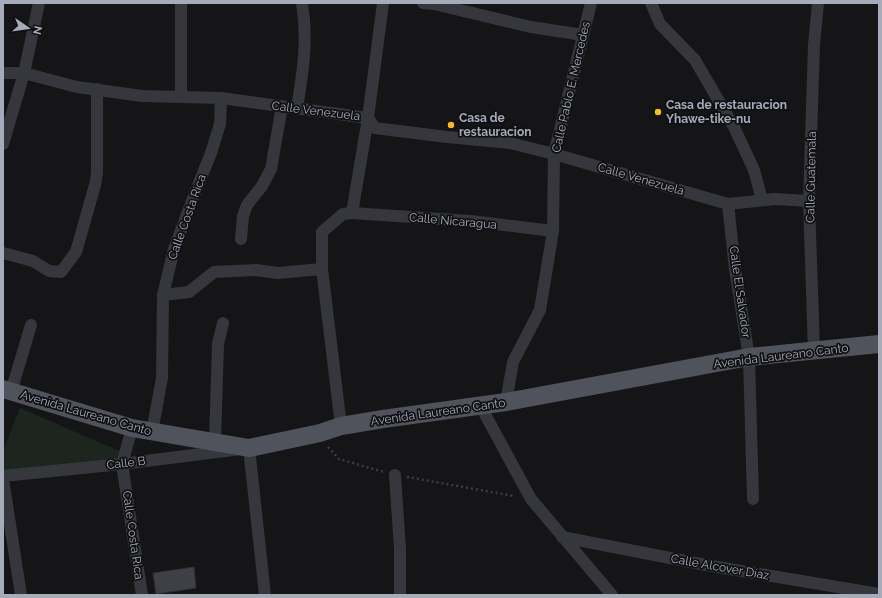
<svg xmlns="http://www.w3.org/2000/svg" width="882" height="598" font-family="Raleway,sans-serif">
<style>
.green{fill:#1c261e}
.building{fill:#3e4045;stroke:#2f2f33}
.lines{fill:none;stroke-linecap:round;stroke-linejoin:round}
.path{stroke:#3b3e44;stroke-width:2.5;stroke-dasharray:2 3;stroke-linecap:butt}
.street{stroke:#35373d;stroke-width:12}
.primary{stroke:#51535c;stroke-width:18}
.poi-dot{fill:#ffb825;stroke:#101012;stroke-width:1.5}
.labels{text-anchor:middle;dominant-baseline:central;stroke-width:3.5;stroke-linejoin:round;paint-order:stroke}
.street-label{font-size:12px;fill:#a5abb9;stroke:#101012}
.poi-label{font-size:12px;font-weight:bold;fill:#a5abb9;stroke:#101012;text-anchor:start}
</style>
<rect width="100%" height="100%" fill="#151517"/>
<polygon class="green" points="20,408 131,456 129,468 3,472 3,451"/>
<polygon class="building" points="194,567 196,588 156,594 153,573"/>
<g class="lines">
<g class="path">
<polyline points="328,447 339,459 384,472"/>
<polyline points="407,477 514,496"/>
</g>
<g class="street">
<polyline points="423,3 434,4 531,27 583,35"/>
<polyline points="651,3 660,24 695,60 734,127 754,170 762,200"/>
<polyline points="3,73 24,73 77,87 142,96 221,98 368,118 375,128 447,137 510,143 554,154 728,204 775,199 809,201"/>
<polyline points="181,97 181,3"/>
<path d="M297 108C303 71 308 41 302 3"/>
<polyline points="3,144 24,73 39,3"/>
<polyline points="728,204 735,269 749,357 753,499"/>
<polyline points="352,213 470,221 553,231"/>
<polyline points="241,239 243,216 247,205 262,186 271,169 282,106"/>
<polyline points="3,253 33,261 49,271 61,272 76,252 95,185 97,173 97,89"/>
<polyline points="163,295 189,292 214,272 256,270 278,273 322,269"/>
<polyline points="814,351 809,201 814,45 818,3"/>
<polyline points="11,392 31,325"/>
<polyline points="506,402 513,362 540,310 553,231 554,154 591,3"/>
<polyline points="480,405 531,499 612,595"/>
<polyline points="341,426 322,269 322,232 343,214 352,213 368,118 383,3"/>
<polyline points="132,428 122,464 142,595"/>
<polyline points="152,432 162,378 163,295 174,249 195,193 211,153 220,124 221,98"/>
<polyline points="215,442 218,344 223,323"/>
<polyline points="395,475 400,549 400,595"/>
<polyline points="3,476 122,464 249,448 265,595"/>
<polyline points="3,479 21,595"/>
<polyline points="562,537 706,565 879,594"/>
</g>
<polyline class="primary" points="3,389 132,428 249,448 320,433 341,426 383,419 506,402 749,357 879,344"/>
</g>
<g class="poi-dot">
<circle cx="658" cy="112" r="4"/>
<circle cx="451" cy="125" r="4"/>
</g>
<g class="labels">
<g class="street-label">
<text transform="translate(571 87) rotate(-77)">Calle Pablo E. Mercedes</text>
<text transform="translate(316 111) rotate(7)">Calle Venezuela</text>
<text transform="translate(811 177) rotate(-89)">Calle Guatemala</text>
<text transform="translate(641 179) rotate(16)">Calle Venezuela</text>
<text transform="translate(187 217) rotate(-70)">Calle Costa Rica</text>
<text transform="translate(453 221) rotate(5)">Calle Nicaragua</text>
<text transform="translate(740 292) rotate(82)">Calle El Salvador</text>
<text transform="translate(781 356) rotate(-7)">Avenida Laureano Canto</text>
<text transform="translate(438 412) rotate(-8)">Avenida Laureano Canto</text>
<text transform="translate(86 413) rotate(16)">Avenida Laureano Canto</text>
<text transform="translate(126 463) rotate(-7)">Calle B</text>
<text transform="translate(133 535) rotate(82)">Calle Costa Rica</text>
<text transform="translate(720 567) rotate(10)">Calle Alcover Díaz</text>
</g>
<g class="poi-label">
<text x="666" y="105">Casa de restauracion<tspan x="666" dy="14">Yhawe-tike-nu</tspan></text>
<text x="459" y="118">Casa de<tspan x="459" dy="14">restauracion</tspan></text>
</g>
</g>
<rect width="882" height="598" fill="none" stroke="#a5abb9" stroke-width="8"/>
<g transform="translate(28 28) rotate(103)" stroke="#101012" stroke-width="3" paint-order="stroke">
<path d="M0-3L7 15L0 10L-7 15Z" fill="#a5abb9"/>
<text y="-6" font-size="11" font-weight="bold" text-anchor="middle" fill="#a5abb9">N</text>
</g>
</svg>
